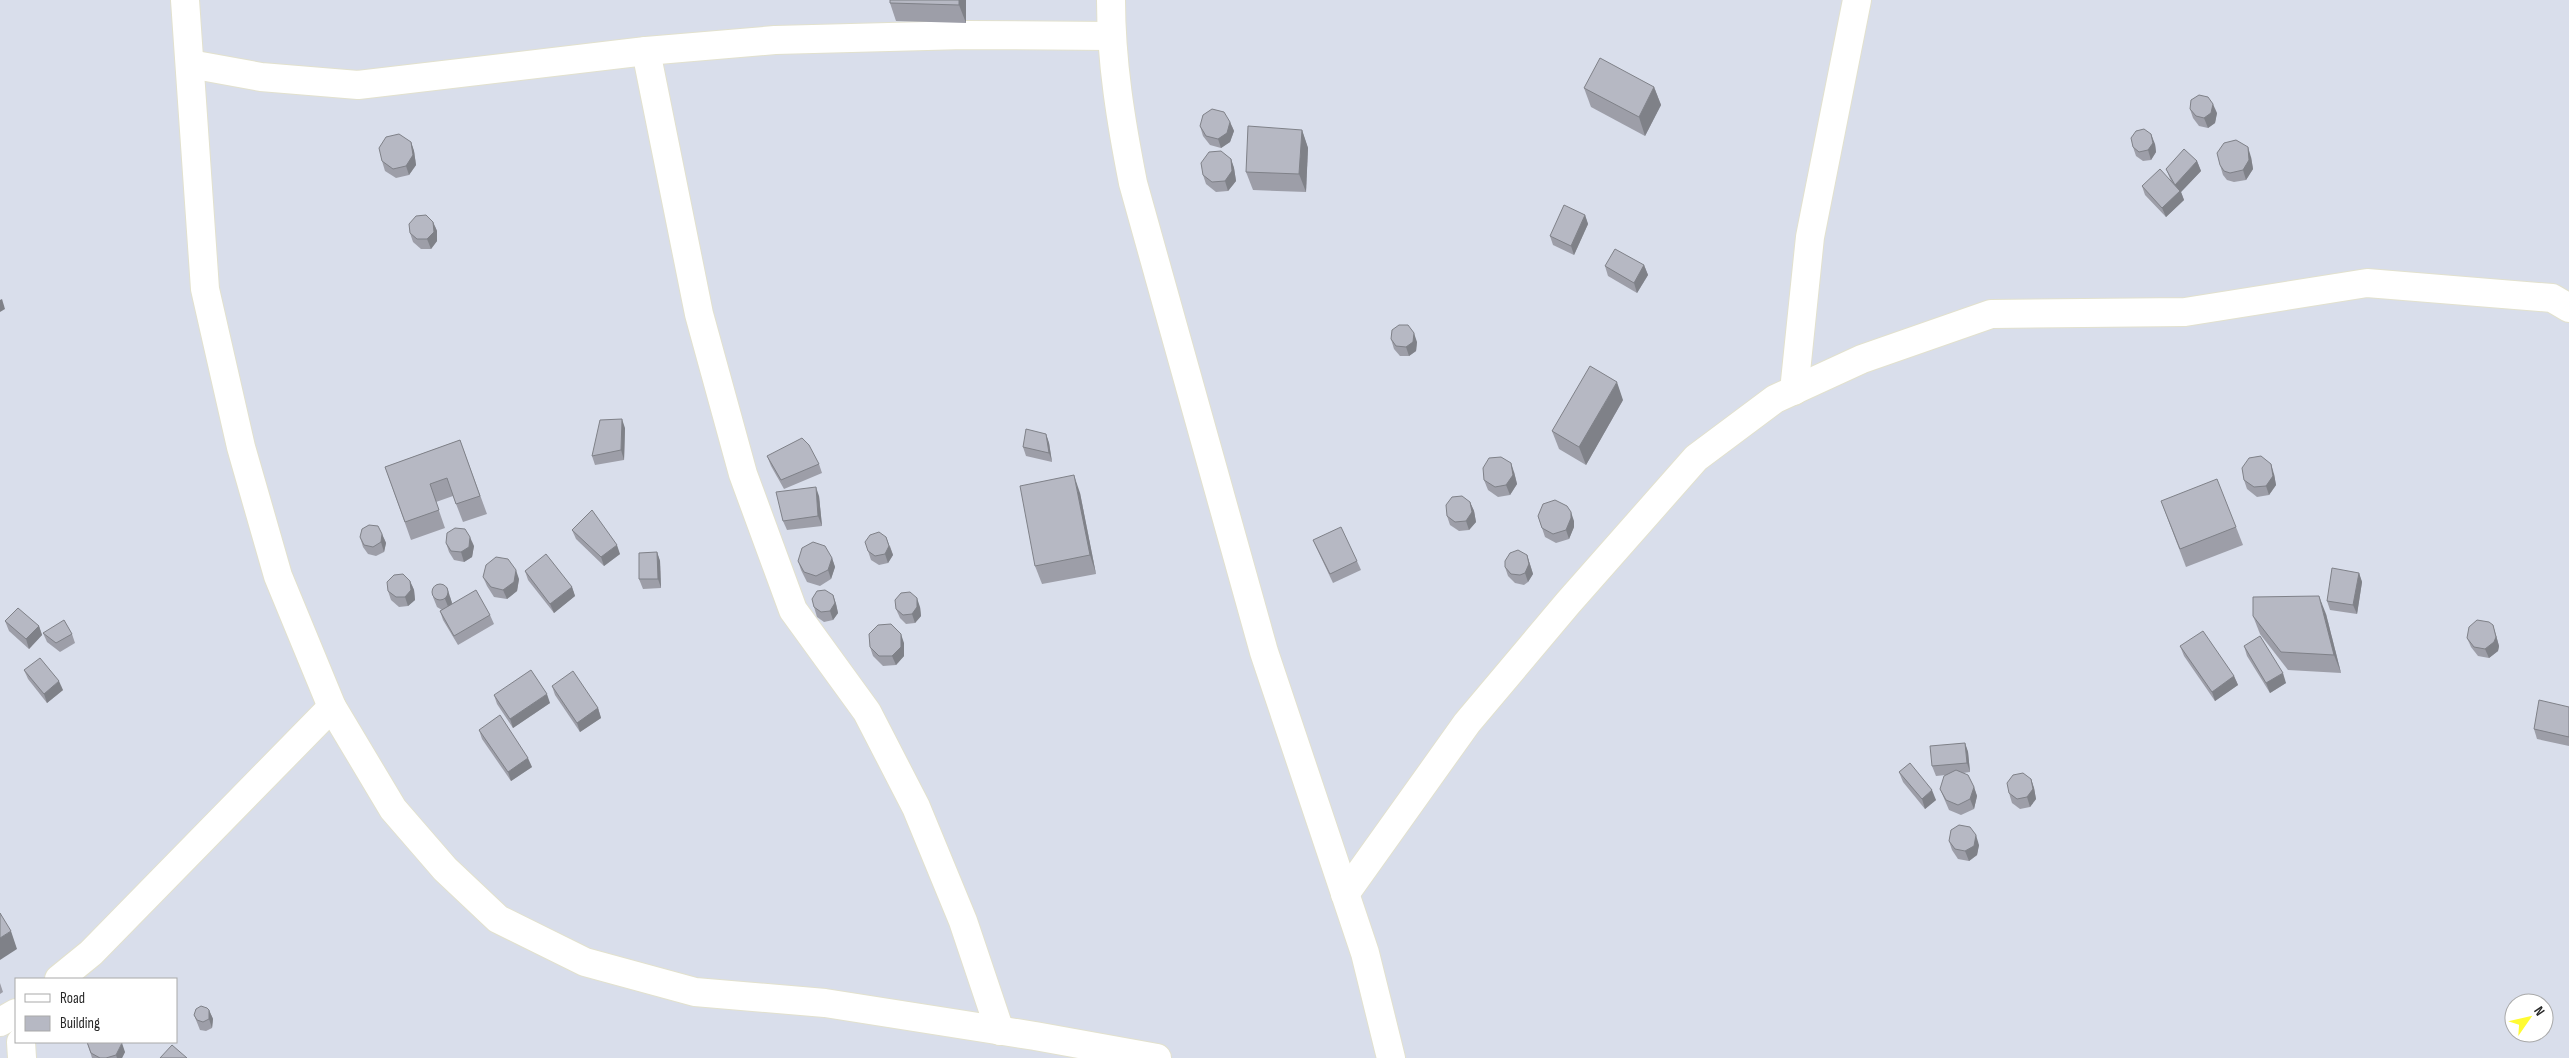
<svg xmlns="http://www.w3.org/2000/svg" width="2569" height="1058" font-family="'Sofia Sans Condensed',sans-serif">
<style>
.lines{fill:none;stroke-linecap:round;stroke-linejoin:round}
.minor-casing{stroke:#e2e1ce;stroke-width:30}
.minor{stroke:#fff;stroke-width:28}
.wall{fill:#9d9ea8}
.shaded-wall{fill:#7f8188}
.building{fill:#b6b8c3;stroke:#7f8188}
</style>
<rect width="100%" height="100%" fill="#d9deeb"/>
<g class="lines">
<defs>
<g id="minor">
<polyline points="185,0 205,289 241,447 278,576 332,707 393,809 445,869 498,919 585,962 695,992 825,1003 1035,1036 1157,1058"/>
<path d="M1111 0C1111 62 1121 122 1133 183L1264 652 1365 953 1391 1058"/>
<polyline points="646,51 699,314 743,474 793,610 867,712 916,807 963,921 1000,1031"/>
<polyline points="190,64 261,77 358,85 646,51 775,40 965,35 1111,36"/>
<polyline points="1794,391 1810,237 1857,0"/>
<polyline points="1345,894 1467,723 1568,603 1696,458 1775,399 1862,359 1991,314 2185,312 2367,283 2552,298 2569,308"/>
<polyline points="59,979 91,953 332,707"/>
<polyline points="0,1022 16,1013"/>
<polyline points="21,1042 22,1058"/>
</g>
</defs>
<use href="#minor" class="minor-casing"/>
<use href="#minor" class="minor"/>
</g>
<g class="wall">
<polygon points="890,0 966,0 966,23 896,21 890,3"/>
<polygon points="1654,87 1661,105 1645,136 1591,107 1584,88"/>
<polygon points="2190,109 2217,113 2215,123 2208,128 2199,126 2193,118"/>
<polygon points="1230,122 1234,131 1230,142 1221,148 1210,145 1203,136 1200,126"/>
<polygon points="1302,130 1308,148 1306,192 1253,190 1246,172"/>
<polygon points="411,142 414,151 416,165 409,175 396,178 385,171 382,161"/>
<polygon points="2155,144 2156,152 2151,160 2143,161 2136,156 2133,147"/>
<polygon points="2251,157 2253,169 2246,180 2234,182 2227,180 2223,175 2220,165"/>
<polygon points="1231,159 1234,168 1236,181 1228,191 1216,192 1206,184 1203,175"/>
<polygon points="2197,161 2201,171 2181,192 2184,200 2166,217 2145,195 2142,186 2171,181 2166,169"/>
<polygon points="1585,215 1588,224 1574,255 1553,245 1550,236"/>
<polygon points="433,222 437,231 437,241 431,249 421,249 413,242 410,233"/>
<polygon points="1644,265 1648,275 1637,293 1608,276 1605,266"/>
<polygon points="1391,339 1417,342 1416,351 1409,356 1400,356 1394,349"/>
<polygon points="1623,400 1586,465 1559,449 1552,431"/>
<polygon points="625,428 624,460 595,465 592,456"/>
<polygon points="1046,434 1049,443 1052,462 1026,456 1023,447"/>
<polygon points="460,440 487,514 463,522 453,496 436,502 445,528 411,540 385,467"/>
<polygon points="767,456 819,464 822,473 784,489 771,466"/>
<polygon points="1514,472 1517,484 1510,495 1498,497 1488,490 1484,480"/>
<polygon points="2274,474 2276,485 2269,495 2257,497 2247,489 2244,480"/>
<polygon points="1080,493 1096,574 1042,584 1035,566"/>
<polygon points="819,496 822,526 787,530 783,521"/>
<polygon points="2161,501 2236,527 2243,545 2186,567"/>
<polygon points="1470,502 1474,511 1476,522 1469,530 1459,531 1450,525 1447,516"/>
<polygon points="1538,516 1574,521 1574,527 1569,539 1556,543 1545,537"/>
<polygon points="572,530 620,554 604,566 576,539"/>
<polygon points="382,534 386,543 384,552 376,556 368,554 363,547 360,537"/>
<polygon points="1313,540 1357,561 1361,570 1333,583 1317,549"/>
<polygon points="446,543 474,546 472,557 464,562 454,560 449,552"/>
<polygon points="890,546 893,555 888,563 879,565 871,560 868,551"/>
<polygon points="657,552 660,561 661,588 643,589 639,579"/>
<polygon points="1527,555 1533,574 1528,582 1524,585 1515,583 1508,576 1505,567"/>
<polygon points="832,558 835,567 831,579 820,586 807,582 801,570 798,561"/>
<polygon points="525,571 572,587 575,596 554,613 528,580"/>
<polygon points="2359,573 2362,582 2357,614 2330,610 2327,601"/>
<polygon points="483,577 519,579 517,591 507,599 494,597 487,586"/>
<polygon points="410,581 414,590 415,600 408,606 399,607 391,600 388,591"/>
<polygon points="833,595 836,604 838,613 833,620 824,622 817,617 814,607"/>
<polygon points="433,597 450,597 452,603 451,605 490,615 494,624 458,645 443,620 440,611 442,610 437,607"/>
<polygon points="920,607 921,616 915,623 906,624 900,618 896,609"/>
<polygon points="2326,614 2341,673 2288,670 2260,634 2253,616"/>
<polygon points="5,621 39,626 42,635 29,649 9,631"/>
<polygon points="43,633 72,634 75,643 60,652 47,642"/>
<polygon points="2496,635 2499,646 2498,651 2489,658 2478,656 2471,647 2467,638"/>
<polygon points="904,643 904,656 896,665 883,666 873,656 870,647"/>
<polygon points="2180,646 2234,676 2238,685 2215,701 2184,656"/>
<polygon points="2244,646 2286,683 2270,693 2247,656"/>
<polygon points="24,670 63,690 47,703 28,679"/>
<polygon points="552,686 598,708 601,718 580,732 555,695"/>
<polygon points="494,695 550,703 513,728 497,704"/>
<polygon points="2569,707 2569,746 2537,739 2534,729"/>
<polygon points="479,730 532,767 511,781 482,739"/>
<polygon points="1965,743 1968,752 1970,772 1963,773 1974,787 1977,796 1974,809 1961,815 1949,810 1940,789 1946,775 1936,776 1932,766"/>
<polygon points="1899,772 1936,800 1925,809 1903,782"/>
<polygon points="2031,779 2034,788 2036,799 2030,807 2020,809 2012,803 2009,793"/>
<polygon points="1949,841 1979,845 1977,855 1969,861 1958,859 1952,850"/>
<polygon points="0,983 3,992 0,994"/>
<polygon points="209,1010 213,1019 212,1028 206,1031 200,1030 194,1015"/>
<polygon points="87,1042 125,1052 122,1058 92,1058"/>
</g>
<g class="shaded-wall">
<polygon points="959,0 966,0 966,23 959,5"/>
<polygon points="1654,87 1661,105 1645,136 1639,117"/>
<polygon points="2213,104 2217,113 2215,123 2208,128 2204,118"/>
<polygon points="1230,122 1234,131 1230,142 1221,148 1218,139"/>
<polygon points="1302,130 1308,148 1306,192 1299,174"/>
<polygon points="2151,134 2155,144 2156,152 2151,160 2148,150"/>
<polygon points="411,142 414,151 416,165 409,175 406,166"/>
<polygon points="2248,147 2251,157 2253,169 2246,180 2243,170"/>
<polygon points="1231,159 1234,168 1236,181 1228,191 1225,181"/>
<polygon points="2197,161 2201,171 2181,192 2184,200 2166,217 2162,208 2175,185"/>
<polygon points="1585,215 1588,224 1574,255 1571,246"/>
<polygon points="433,222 437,231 437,241 431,249 427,239"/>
<polygon points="1644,265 1648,275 1637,293 1634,283"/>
<polygon points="2,299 5,309 0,312 0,300"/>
<polygon points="1414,333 1417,342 1416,351 1409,356 1406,347"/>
<polygon points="1617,382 1623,400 1586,465 1579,447"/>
<polygon points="622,419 625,428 624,460 621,450"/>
<polygon points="1046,434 1049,443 1052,462 1049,453"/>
<polygon points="1511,463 1514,472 1517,484 1510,495 1506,485"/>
<polygon points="2271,464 2274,474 2276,485 2269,495 2266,486"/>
<polygon points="1074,475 1080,493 1096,574 1090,555"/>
<polygon points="816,487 819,496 822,526 818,516"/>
<polygon points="1470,502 1474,511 1476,522 1469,530 1466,521"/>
<polygon points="1571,512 1574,521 1574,527 1569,539 1566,530"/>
<polygon points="382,534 386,543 384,552 381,542"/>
<polygon points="470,537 474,546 472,557 464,562 461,552"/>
<polygon points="886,537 893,555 888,563 885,554"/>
<polygon points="617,545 620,554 604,566 601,557"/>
<polygon points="657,552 660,561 661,588 658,579"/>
<polygon points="1527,555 1533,574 1528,582 1525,573"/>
<polygon points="832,558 835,567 831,579 828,570"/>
<polygon points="516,570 519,579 517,591 507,599 503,590"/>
<polygon points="2359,573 2362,582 2357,614 2353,605"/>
<polygon points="410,581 414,590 415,600 408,606 405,597"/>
<polygon points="447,587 452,603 449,609 445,599"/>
<polygon points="572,587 575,596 554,613 550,604"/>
<polygon points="833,595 836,604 838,613 833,620 830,611"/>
<polygon points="2319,596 2326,614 2341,673 2334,655"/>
<polygon points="917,598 920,607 921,616 915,623 912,614"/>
<polygon points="2493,625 2499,646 2498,651 2489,658 2485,649"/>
<polygon points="39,626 42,635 29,649 26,639"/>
<polygon points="901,634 904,643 904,656 896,665 892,656"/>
<polygon points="2283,673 2286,683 2270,693 2266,683"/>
<polygon points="2234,676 2238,685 2215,701 2212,692"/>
<polygon points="59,681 63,690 47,703 44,694"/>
<polygon points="547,694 550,703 513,728 510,719"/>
<polygon points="598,708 601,718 580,732 577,723"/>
<polygon points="1965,743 1968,752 1970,772 1967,763"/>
<polygon points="528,758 532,767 511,781 508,772"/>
<polygon points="2031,779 2034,788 2036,799 2030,807 2027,797"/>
<polygon points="1974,787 1977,796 1974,809 1970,799"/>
<polygon points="1932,790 1936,800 1925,809 1922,799"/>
<polygon points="1976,835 1979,845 1977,855 1969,861 1965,851"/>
<polygon points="11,931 17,949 0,960 0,938"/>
<polygon points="209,1010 213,1019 212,1028 209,1019"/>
<polygon points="122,1043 125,1052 122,1058 117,1058 116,1055"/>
</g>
<g class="building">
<polygon points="890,0 959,0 959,5 890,3"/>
<polygon points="1600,58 1654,87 1639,117 1584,88"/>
<polygon points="2199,95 2208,97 2213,104 2211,113 2204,118 2196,116 2190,109 2191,100"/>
<polygon points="1212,109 1224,112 1230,122 1227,133 1218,139 1206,136 1200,126 1203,115"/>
<polygon points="1248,126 1302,130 1299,174 1246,172"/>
<polygon points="2144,129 2151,134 2153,143 2148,150 2139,152 2133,147 2131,138 2136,131"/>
<polygon points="399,134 411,142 413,155 406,166 393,169 382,161 379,148 386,137"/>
<polygon points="2236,140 2248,147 2249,160 2243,170 2230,173 2224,171 2220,165 2217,153 2224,143"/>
<polygon points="2184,149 2197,161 2175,185 2166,169"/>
<polygon points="1221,151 1231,159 1232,171 1225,181 1212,182 1203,175 1201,163 1209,152"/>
<polygon points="2160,169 2180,191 2162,208 2142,186"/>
<polygon points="1564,205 1585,215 1571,246 1550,236"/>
<polygon points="426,215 433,222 434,232 427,239 417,239 410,233 409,224 416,216"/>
<polygon points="1615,249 1644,265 1634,283 1605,266"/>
<polygon points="1399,325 1408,325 1414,333 1413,342 1406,347 1396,346 1391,339 1392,330"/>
<polygon points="1590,366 1617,382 1579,447 1552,431"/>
<polygon points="622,419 621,450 592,456 600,420"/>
<polygon points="1026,429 1046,434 1049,453 1023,447"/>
<polygon points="802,438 809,445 819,464 781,480 767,456"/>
<polygon points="460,440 480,496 456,504 447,478 430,484 439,510 405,522 385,467"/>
<polygon points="2261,456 2271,464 2273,476 2266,486 2254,487 2244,480 2242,468 2249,458"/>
<polygon points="1501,457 1511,463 1513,475 1506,485 1495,487 1484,480 1483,468 1489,458"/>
<polygon points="1074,475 1090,555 1035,566 1020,486"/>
<polygon points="2217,479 2236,527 2180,549 2161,501"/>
<polygon points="816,487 818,516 783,521 776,492"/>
<polygon points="1462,496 1470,502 1472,512 1466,521 1455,522 1447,516 1446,505 1452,497"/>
<polygon points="1555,500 1567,506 1571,512 1571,518 1566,530 1553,534 1542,528 1538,516 1543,504"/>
<polygon points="592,510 617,545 601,557 572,530"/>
<polygon points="369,525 378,526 382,534 381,542 373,547 364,545 360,537 362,529"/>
<polygon points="1341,527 1357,561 1330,574 1313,540"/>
<polygon points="455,528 465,529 470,537 469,547 461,552 451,551 446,543 447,533"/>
<polygon points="879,532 886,537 889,546 885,554 875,556 868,551 865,542 870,535"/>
<polygon points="813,542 825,546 832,558 828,570 816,576 804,572 798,561 802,548"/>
<polygon points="1518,550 1527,555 1529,564 1525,573 1520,575 1511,574 1505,567 1505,561 1510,553"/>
<polygon points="657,552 658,579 639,579 639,553"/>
<polygon points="546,554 572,587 550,604 525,571"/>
<polygon points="496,557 508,559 516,570 514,582 503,590 491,587 483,577 486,565"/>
<polygon points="2332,568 2359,573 2353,605 2327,601"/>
<polygon points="403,574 410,581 411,590 405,597 396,597 388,591 387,582 394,575"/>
<circle cx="440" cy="592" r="8"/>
<polygon points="476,590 490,615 454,636 440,611"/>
<polygon points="825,590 833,595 835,603 830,611 821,612 814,607 812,599 817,591"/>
<polygon points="910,592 917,598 917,607 912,614 903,615 896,609 895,600 901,593"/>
<polygon points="2319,596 2334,655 2281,652 2253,616 2253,597"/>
<polygon points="18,608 39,626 26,639 5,621"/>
<polygon points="64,620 72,634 56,643 43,633"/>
<polygon points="2477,620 2489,622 2493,625 2496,637 2494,642 2485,649 2474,647 2467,638 2469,627"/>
<polygon points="891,624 901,634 901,647 892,656 879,656 870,647 869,634 878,625"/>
<polygon points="2203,631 2234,676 2212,692 2180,646"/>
<polygon points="2260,636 2283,673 2266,683 2244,646"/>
<polygon points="40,658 59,681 44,694 24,670"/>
<polygon points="531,670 547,694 510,719 494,695"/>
<polygon points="573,671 598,708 577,723 552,686"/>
<polygon points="2539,700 2569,707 2569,737 2534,729"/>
<polygon points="500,715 528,758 508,772 479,730"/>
<polygon points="1965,743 1967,763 1932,766 1930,746"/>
<polygon points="1910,763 1932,790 1922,799 1899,772"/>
<polygon points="1956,770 1968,775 1974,787 1970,799 1958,805 1946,800 1940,789 1944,776"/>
<polygon points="2023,773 2031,779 2033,789 2027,797 2017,799 2009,793 2007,783 2013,775"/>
<polygon points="1959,825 1970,827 1976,835 1974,846 1965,851 1955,849 1949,841 1951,830"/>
<polygon points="0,913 11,931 0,938"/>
<polygon points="201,1006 207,1008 209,1010 209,1019 203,1022 197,1020 194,1015 196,1009"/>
<polygon points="87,1042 122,1042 122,1043 116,1055 106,1058 100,1058 91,1053"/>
<polygon points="172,1045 187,1058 160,1058"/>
</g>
<rect x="15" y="978" width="162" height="65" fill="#ffffff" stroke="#a9a9a9"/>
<rect x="25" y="994" width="25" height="8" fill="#ffffff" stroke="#a9a9a9"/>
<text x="60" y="1003" font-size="15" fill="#282828">Road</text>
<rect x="25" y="1016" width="25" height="15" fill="#b6b8c3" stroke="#a9a9a9"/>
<text x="60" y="1028" font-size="15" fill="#282828">Building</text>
<g transform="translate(2529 1018) rotate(56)"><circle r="24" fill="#ffffff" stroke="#a9a9a9"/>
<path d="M0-4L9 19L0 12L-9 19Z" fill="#fffb32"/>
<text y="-8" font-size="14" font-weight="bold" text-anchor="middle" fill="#282828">N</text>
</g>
</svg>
